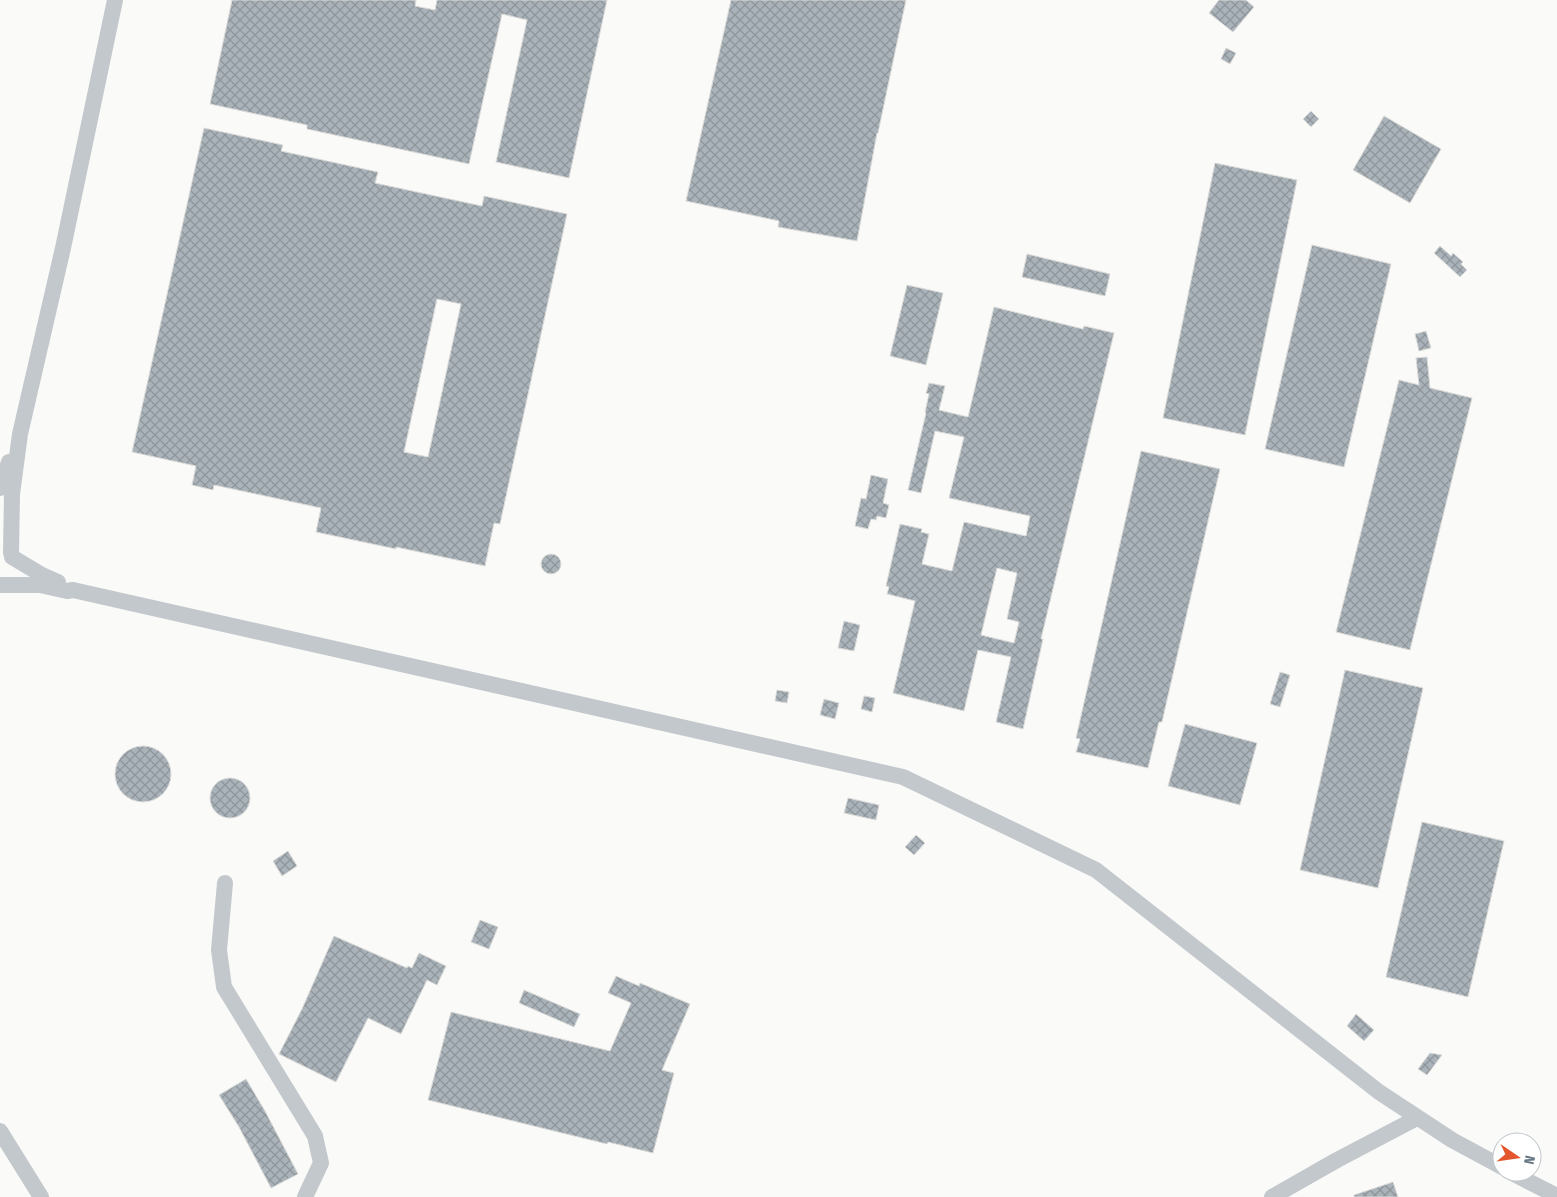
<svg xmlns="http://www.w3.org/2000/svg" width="1557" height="1197" font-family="'Fira Sans Condensed',sans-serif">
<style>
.building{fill:url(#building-cross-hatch);stroke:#dcdcda;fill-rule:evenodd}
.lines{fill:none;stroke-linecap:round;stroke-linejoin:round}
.minor{stroke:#c3c8cc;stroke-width:16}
</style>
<defs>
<pattern id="building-cross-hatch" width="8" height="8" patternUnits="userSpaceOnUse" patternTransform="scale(1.25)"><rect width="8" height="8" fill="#aab3b9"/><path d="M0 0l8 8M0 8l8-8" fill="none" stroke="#8e969c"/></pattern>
</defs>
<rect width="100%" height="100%" fill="#fafaf8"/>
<g class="building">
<polygon points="232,0 416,0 415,6 435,10 437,0 607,0 569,178 496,162 527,20 502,14 469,164 307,129 307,125 210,104"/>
<polygon points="731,0 906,0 878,133 877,133 857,241 778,227 779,221 686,201"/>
<polygon points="1219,0 1246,0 1254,7 1233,32 1209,13"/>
<polygon points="1226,48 1236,53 1230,64 1221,59"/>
<polygon points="1311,111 1319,119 1311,127 1303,119"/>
<polygon points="1384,116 1441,149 1410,203 1353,170"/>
<path d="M204 128 283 145 281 151 378 172 375 183 482 206 484 196 567 214 500 524 494 523 485 566 396 547V549L316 532 321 508 214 485 213 490 192 485 196 466 132 452ZM437 299 461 304 428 457 404 452Z"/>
<polygon points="1215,163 1297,180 1245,435 1163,418"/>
<polygon points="1312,245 1391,264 1344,467 1265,449"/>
<polygon points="1440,246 1451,256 1453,253 1463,262 1461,264 1467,270 1460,277 1434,253"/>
<polygon points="1027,254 1110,274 1105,296 1022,277"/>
<polygon points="907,285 943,293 926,365 890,356"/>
<path d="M994 307 1083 329 1084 326 1114 333 1041 639H1043L1023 729 996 722 1011 657 978 650 964 711 893 693 915 601 887 594 889 587 886 586 900 524 922 529 921 532 929 534 922 564 952 571 964 522 1026 536 1030 516 949 498 964 437 935 431 921 493 908 490 926 413 925 412 929 394 926 393 929 383 945 386 939 410 968 417ZM997 568 1017 573 1007 619 1019 622 1014 643 981 635Z"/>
<polygon points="1426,331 1431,348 1419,351 1415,334"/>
<polygon points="1427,357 1430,388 1472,398 1410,650 1336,632 1399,380 1419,385 1416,358"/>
<polygon points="1141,451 1220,469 1162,722 1159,722 1148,768 1076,752 1080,739 1076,738"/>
<polygon points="871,475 888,479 883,503 889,505 886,518 877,516 876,520 871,519 868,529 855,526 861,498 866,499"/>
<circle cx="551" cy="564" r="10"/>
<polygon points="844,621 860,625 854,651 838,648"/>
<polygon points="1345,670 1423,688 1378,888 1300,870"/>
<polygon points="1280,672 1290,675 1280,707 1270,704"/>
<polygon points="777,690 789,692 787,703 775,701"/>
<polygon points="864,696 875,698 872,712 861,709"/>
<polygon points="824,699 839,703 835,719 820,715"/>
<polygon points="1185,724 1257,743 1240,805 1168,786"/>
<circle cx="143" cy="774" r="28"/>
<circle cx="230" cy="798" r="20"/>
<polygon points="848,798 879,805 876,820 844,813"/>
<polygon points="1422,822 1504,841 1468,997 1386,977"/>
<polygon points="916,835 925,843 914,855 905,847"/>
<polygon points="288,851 297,866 282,876 273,861"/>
<polygon points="480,920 498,927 489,949 471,942"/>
<polygon points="334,936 407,968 408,966 412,968 419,953 446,966 437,985 427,980 401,1034 368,1018 336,1082 279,1054 302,1009"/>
<polygon points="616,976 639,986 640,983 690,1004 662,1070 674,1073 653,1153 608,1142 607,1144 428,1100 451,1012 610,1051 631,1003 608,993"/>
<polygon points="524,990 580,1014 574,1027 519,1003"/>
<polygon points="1356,1014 1374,1030 1364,1041 1347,1026"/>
<polygon points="1430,1053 1442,1055 1427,1075 1418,1069"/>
<polygon points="246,1079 265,1111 298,1174 271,1188 239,1127 219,1095"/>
<polygon points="1393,1182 1398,1197 1354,1197 1354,1195"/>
</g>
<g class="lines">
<g class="minor">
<polyline points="0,488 9,462"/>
<polyline points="11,553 12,494 20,434 63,248 115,0"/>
<polyline points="12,557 42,575 58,582"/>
<polyline points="0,585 40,585 67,591 73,590 903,777 1096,870 1379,1092 1452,1140 1502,1167"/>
<polyline points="225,883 219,950 224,987 315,1136 321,1163 305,1197"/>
<polyline points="0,1131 41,1197"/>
<polyline points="1510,1172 1557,1196"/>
<polyline points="1272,1197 1337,1160 1417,1118"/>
</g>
</g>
<g transform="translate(1517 1157) rotate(103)"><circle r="24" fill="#ffffff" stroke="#c1c8cd"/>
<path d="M0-4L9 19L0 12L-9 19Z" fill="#e4572e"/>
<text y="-8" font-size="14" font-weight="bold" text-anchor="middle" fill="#657683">N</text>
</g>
</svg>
